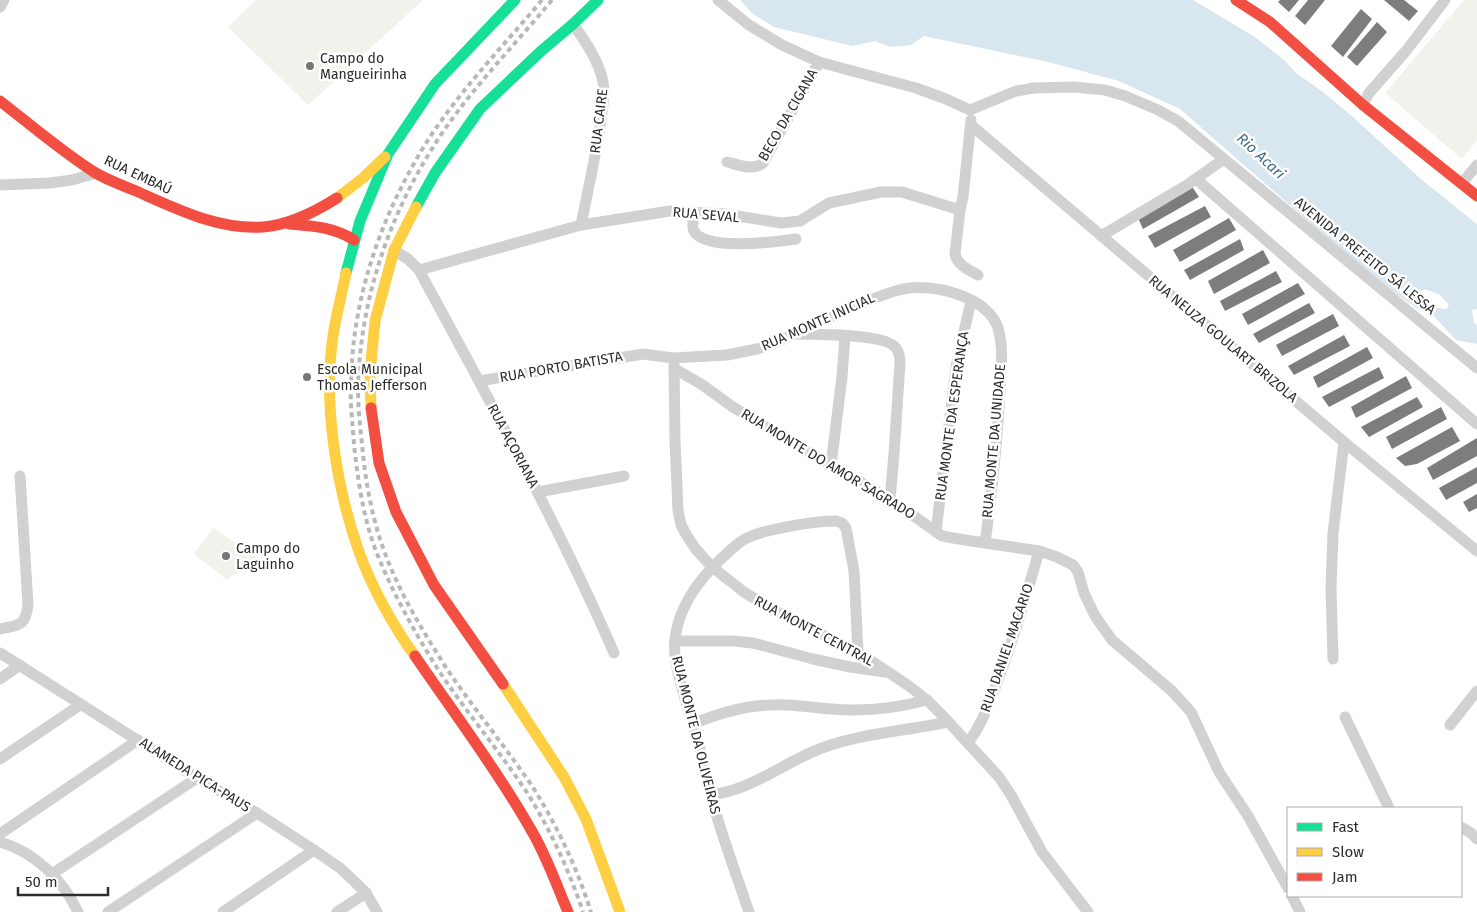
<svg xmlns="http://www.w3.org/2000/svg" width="1477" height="912" font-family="'Fira Sans',sans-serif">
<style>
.green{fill:#eff3eb}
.water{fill:#d8e6ef;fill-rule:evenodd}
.building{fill:#7d7d7d}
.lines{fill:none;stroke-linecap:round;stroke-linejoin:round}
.street{stroke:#d1d1d1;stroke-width:11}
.fast{stroke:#16e098;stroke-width:11}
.slow{stroke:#ffcf43;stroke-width:11}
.jam{stroke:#f24e42;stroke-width:11}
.rail{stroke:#b8b8b8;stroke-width:4;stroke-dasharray:5 4;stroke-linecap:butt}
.poi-dot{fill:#767676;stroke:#fff;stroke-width:2}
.labels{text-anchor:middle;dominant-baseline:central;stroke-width:5;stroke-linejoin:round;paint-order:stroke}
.poi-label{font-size:14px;fill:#2c2c2c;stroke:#fff;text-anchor:start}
.street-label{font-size:14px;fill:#2c2c2c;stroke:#fff}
.water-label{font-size:15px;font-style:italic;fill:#406c87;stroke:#fff}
</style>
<rect width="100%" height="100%" fill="#fff"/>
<g class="green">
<polygon points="256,0 423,0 308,105 228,27"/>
<polygon points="1464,0 1477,0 1477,140 1462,159 1385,93"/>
<polygon points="213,528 259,558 227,580 194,554"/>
</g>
<path class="water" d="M740 0H1193L1255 37 1285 61 1296 73 1323 92 1353 117 1422 180 1477 224V309L1472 310 1474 323 1477 325V344L1456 340 1430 312 1419 310 1370 275 1180 109 1119 81 1048 62 924 36 911 45 890 47 875 41 852 46 774 27 753 14ZM1424 289 1439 294 1449 305 1446 309C1432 307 1427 307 1422 291Z"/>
<g class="building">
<polygon points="1280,0 1299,0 1289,12 1278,2"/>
<polygon points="1308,0 1325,0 1305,25 1295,16"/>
<polygon points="1384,0 1404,0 1418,11 1409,21"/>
<polygon points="1361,9 1372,19 1343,57 1331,46"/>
<polygon points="1377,22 1387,32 1357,66 1347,57"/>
<polygon points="1191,185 1199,197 1143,229 1138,218"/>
<polygon points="1205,206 1211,217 1155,248 1148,236"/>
<polygon points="1229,218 1236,230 1180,262 1173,250"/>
<polygon points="1240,239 1244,250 1190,280 1184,270"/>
<polygon points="1263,250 1270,263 1214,294 1208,281"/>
<polygon points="1276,271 1282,282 1225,311 1220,301"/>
<polygon points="1298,283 1305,294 1248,325 1242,314"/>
<polygon points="1309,303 1315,313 1259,343 1253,334"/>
<polygon points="1333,314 1339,326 1282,356 1276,345"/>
<polygon points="1344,335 1350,346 1294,375 1288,366"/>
<polygon points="1367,347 1373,358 1318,388 1313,377"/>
<polygon points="1379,367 1384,378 1329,407 1322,397"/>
<polygon points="1406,376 1412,388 1356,418 1351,407"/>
<polygon points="1417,397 1423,407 1369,437 1361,427"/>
<polygon points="1441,407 1447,419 1392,449 1386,437"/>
<polygon points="1452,427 1460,441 1417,464 1405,466 1396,458"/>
<polygon points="1477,438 1477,456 1433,480 1427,468"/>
<polygon points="1477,467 1477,483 1446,500 1439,488"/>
<polygon points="1477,494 1477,508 1469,512 1463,502"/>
</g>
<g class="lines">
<g class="street">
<polyline points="718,0 749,25 782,45 819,62 916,88 946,99 970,110 1016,91 1034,88 1074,87 1105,90 1125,96 1156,109 1178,121 1477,368"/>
<polyline points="0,7 4,0"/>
<path d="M573 24C585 41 599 61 603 82 606 94 602 108 601 120 596 155 588 190 581 225"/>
<polyline points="1363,105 1369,93 1406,51 1445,0"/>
<path d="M971 120 963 197 960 210 955 254C957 265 969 270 978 275"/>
<polyline points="971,125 1344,442 1477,551"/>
<path d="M727 162C739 165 753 171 763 163L819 62"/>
<polyline points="1196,179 1477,424"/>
<polyline points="1462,183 1477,165"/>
<polyline points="0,185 50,183 72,180 96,173"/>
<path d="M695 212C694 217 691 225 694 231 705 251 775 242 796 239"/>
<polyline points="1101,236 1187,185 1224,159"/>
<path d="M394 250 408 259 419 270C487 396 557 522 614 653"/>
<polyline points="419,270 581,225 670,211 725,214 781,223 800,221 829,203 881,192 902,192 960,210"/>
<path d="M797 334C817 335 885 333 896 348 899 352 900 358 900 363L894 454 890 499"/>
<polyline points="674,365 675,440 678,510 681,525 687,536 695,548 712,567 744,592 775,611 858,652 909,686 927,700 942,715 999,777 1011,795 1042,852 1088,912"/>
<polyline points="675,369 701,384 733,407 767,428 890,499 942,536 965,540 1039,551 1057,557 1073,565 1078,572 1084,593 1095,616 1112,640 1172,691 1191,712 1219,772 1248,816 1288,888"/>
<path d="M479 381 643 354 673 358 727 355 757 349 775 343C796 333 818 323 840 313 861 304 881 294 903 289 933 283 987 296 998 328 1004 349 1001 372 1000 392 997 443 992 493 985 543"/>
<polyline points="831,465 842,377 845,336"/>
<polyline points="538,492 624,476"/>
<polyline points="936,532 956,367 971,301"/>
<path d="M0 629C19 625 26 626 28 604L20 476"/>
<polyline points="675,641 733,641 753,643 813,659 850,667 885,672"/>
<polyline points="0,653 197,778 257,813 314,850 340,868 354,881 366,893 377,912"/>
<polyline points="1333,659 1331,588 1333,533 1344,442"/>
<polyline points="0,679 20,665"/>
<polyline points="1345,717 1389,808"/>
<path d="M692 724C718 714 742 706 770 705 790 703 811 708 832 709 863 712 897 708 927 700"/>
<polyline points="1450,725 1477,691"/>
<path d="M968 743C983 723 989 703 998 680 1014 638 1027 594 1039 551"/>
<polyline points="0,759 80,705"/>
<path d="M710 795C751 791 784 762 822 748 862 733 906 731 948 722"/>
<polyline points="1461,827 1471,833 1477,839"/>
<polyline points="0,834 138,740"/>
<path d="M0 842C35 852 63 880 78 912"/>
<polyline points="52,874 197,778"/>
<polyline points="1292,896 1300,912"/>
<polyline points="108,912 257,813"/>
<polyline points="223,912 314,850"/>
<polyline points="337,912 366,893"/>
<path d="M749 912C736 874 722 836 711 797 708 786 707 775 704 764 697 737 688 711 681 684 677 670 673 654 675 639 679 605 699 579 723 557 731 550 738 542 747 538 766 529 814 521 836 521L842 523 846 528 854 571 858 652"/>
</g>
<g class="fast">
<polyline points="416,207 435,173 480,109 540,52 573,24 598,0"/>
<polyline points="346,273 360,221 388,154 435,84 515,0"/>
</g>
<g class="slow">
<polyline points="337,198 363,178 385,157"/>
<path d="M346 273C342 294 336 315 333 336 323 404 336 485 358 549 370 584 393 626 415 656"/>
<polyline points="371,408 370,373 375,321 394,250 416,207"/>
<polyline points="503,684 564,777 586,819 620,912"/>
</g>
<g class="jam">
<polyline points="1236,0 1270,22 1363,105 1477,196"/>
<path d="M0 101C31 125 61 151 94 172 107 180 122 185 136 191 177 209 218 230 263 227 290 225 315 212 337 198"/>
<path d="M289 224C313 226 333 227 354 240"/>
<polyline points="371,408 379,463 396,512 434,585 503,684"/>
<path d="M415 656C454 713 496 769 530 828 546 854 556 884 568 912"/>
</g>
<g class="rail">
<path d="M542 0C500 50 454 96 420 153 378 224 351 305 351 388 350 407 353 426 354 445 358 480 363 517 376 551 393 594 416 635 441 674 468 714 499 751 526 791 550 829 569 870 583 912"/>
<path d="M552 0C509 52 461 99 427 157 385 227 360 306 358 388 358 406 360 426 362 444 365 478 371 513 382 545 397 589 422 630 447 669 474 709 505 746 532 786 557 825 577 868 591 912"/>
</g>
</g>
<g class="poi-dot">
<circle cx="310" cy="66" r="5"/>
<circle cx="307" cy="377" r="5"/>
<circle cx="226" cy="556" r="5"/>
</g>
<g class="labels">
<g class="poi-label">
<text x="320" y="58">Campo do<tspan x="320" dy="16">Mangueirinha</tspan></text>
<text x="317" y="369">Escola Municipal<tspan x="317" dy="16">Thomas Jefferson</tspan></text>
<text x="236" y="548">Campo do<tspan x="236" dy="16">Laguinho</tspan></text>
</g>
<g class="street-label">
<text transform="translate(788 115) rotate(-60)">BECO DA CIGANA</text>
<text transform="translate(599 121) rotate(-83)">RUA CAIRE</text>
<text transform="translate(138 175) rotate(25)">RUA EMBAÚ</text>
<text transform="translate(706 215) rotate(5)">RUA SEVAL</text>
<text transform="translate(1365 256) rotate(39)">AVENIDA PREFEITO SÁ LESSA</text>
<text transform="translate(818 322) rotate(-24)">RUA MONTE INICIAL</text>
<text transform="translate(1223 339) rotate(40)">RUA NEUZA GOULART BRIZOLA</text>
<text transform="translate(561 367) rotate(-10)">RUA PORTO BATISTA</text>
<text transform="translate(952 416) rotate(-82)">RUA MONTE DA ESPERANÇA</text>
<text transform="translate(994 441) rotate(-85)">RUA MONTE DA UNIDADE</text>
<text transform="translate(513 446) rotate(62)">RUA AÇORIANA</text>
<text transform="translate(828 464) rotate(31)">RUA MONTE DO AMOR SAGRADO</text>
<text transform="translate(814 631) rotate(28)">RUA MONTE CENTRAL</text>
<text transform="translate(1007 648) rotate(-71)">RUA DANIEL MACARIO</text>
<text transform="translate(696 735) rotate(76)">RUA MONTE DA OLIVEIRAS</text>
<text transform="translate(195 775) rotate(32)">ALAMEDA PICA-PAUS</text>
</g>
<g class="water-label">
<text transform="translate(1261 156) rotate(43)">Rio Acari</text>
</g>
</g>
<rect x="1287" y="807" width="175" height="90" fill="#ffffff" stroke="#ababab"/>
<rect x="1297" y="823" width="25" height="8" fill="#16e098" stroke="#ababab"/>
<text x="1332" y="832" font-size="15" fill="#2c2c2c">Fast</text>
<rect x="1297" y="848" width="25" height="8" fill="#ffcf43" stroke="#ababab"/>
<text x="1332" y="857" font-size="15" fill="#2c2c2c">Slow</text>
<rect x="1297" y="873" width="25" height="8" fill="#f24e42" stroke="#ababab"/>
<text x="1332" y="882" font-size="15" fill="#2c2c2c">Jam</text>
<path d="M18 887v8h90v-8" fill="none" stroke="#2c2c2c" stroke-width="2.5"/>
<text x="25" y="887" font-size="15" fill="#2c2c2c" stroke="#ffffff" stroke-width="4" paint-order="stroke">50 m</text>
</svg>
